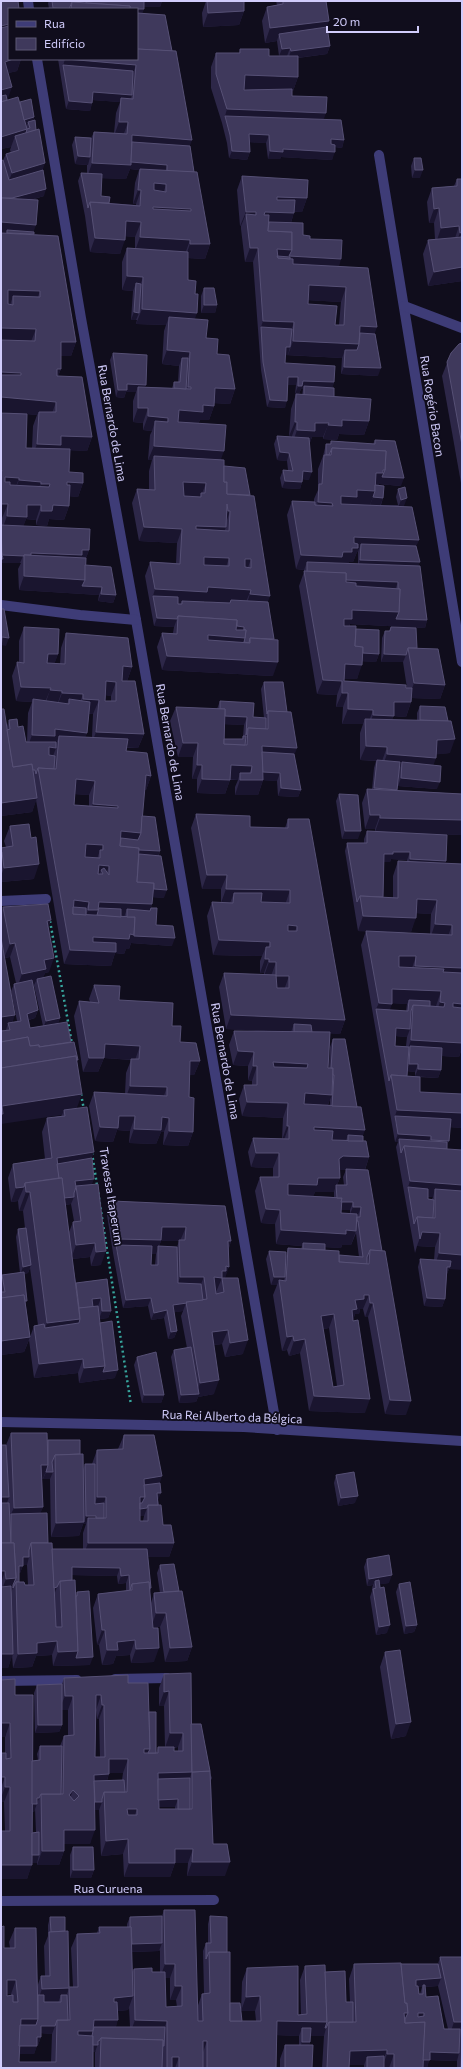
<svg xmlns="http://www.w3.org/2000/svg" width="463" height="2069" font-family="Commissioner,sans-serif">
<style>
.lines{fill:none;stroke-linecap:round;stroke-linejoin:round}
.path{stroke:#37a59d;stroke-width:2.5;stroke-dasharray:2 3;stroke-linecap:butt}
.minor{stroke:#3e3c77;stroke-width:10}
.wall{fill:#2d2748;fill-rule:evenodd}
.shaded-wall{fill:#1a152f}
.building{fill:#3f395c;stroke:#565075;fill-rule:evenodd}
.labels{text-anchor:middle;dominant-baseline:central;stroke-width:3.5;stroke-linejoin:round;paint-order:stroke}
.street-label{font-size:12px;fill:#d1ccfb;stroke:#100d1c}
</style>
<rect width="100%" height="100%" fill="#100d1c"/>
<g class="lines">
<g class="path">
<polyline points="50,921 72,1044"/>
<polyline points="81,1094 84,1110"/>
<polyline points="92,1153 131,1405"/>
</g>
<g class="minor">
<polyline points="28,1 29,9"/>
<polyline points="37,59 81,318 136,620 277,1430"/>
<polyline points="379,155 462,662"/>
<polyline points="404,306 462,328"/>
<polyline points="1,605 80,615 136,620"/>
<polyline points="1,901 46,899"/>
<polyline points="1,1422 244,1427 462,1441"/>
<polyline points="115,1679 167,1678"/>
<polyline points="1,1681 77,1680"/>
<polyline points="1,1901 214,1900"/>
</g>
</g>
<g class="wall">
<path d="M49 1H162L160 7H144L142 13 190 146 194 172 210 244 205 259 188 258V280L195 294V319L217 354 235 389 230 404 214 403V406L209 420H200L198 424 221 460 268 602 273 676 162 670 157 647 162 633H173L174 627 154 626 145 576 150 562 176 563 177 543 139 541 132 503 137 489 149 490V471L152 460H148L150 435 152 431 143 430V423L133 422V401L136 392H126L124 398 116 397 110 360 113 353 145 387 172 388 174 382H178L179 366 162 364 164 331 166 325 136 324 137 320H131L133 291 122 290V262L127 248H135V237L125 236 120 254 90 252 85 216 78 181 81 173H87V165L75 164 72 145 75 137 91 138 94 132 114 133 116 113 120 102 93 100 92 103 90 111 66 109 58 59H137V9H49L48 3ZM130 169 139 170 135 183 133 204H136V205L109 203 101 196 102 178 126 179ZM204 601 218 602 230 603 204 602Z"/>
<polygon points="206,1 244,1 244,11 239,25 203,27 202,13"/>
<path d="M276 1H326L327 27 330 46 327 54 298 58V77L293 91H292V96L324 119 344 140 342 148 335 147 332 160 281 157 280 159H268L266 143 249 142 250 152 247 160 229 158 227 143 222 123 211 88V67L216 53H239L240 49 269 56H279L277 41 265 43 262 21 267 7 277 5ZM244 89 259 90H244Z"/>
<path d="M9 59H21L17 71 8 73V100L20 102 34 117 33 120 43 170 44 196 31 200 34 234 76 342 71 356H61V369L58 376 92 437 87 451 70 450 69 472 83 483 78 497 69 496V506L64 520 49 519 47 526 36 525V520L26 519 23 526 89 550 86 558H82L85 565 116 595 113 603 98 601 99 595 19 590 18 569 21 563H1L2 518H1V413H19L1 412V161L3 160 6 154 11 153 10 150 11 147 1 149ZM27 414 37 415 33 426 32 448H26Z"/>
<polygon points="414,158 420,178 412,178 411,166"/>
<path d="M242 176 307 198 302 212H294L291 223 303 235 310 239 339 267 375 334 378 376 341 374 342 358 285 355V363L334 382 332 388 334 397 369 421 364 435 339 434 337 440 323 439V437H312L309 445V480L303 479 302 482 300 489 282 488 280 478 283 470H288L287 461 277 460 274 444 277 436 292 437V436H289L291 409 296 394 302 395 303 389H301L299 394H295L296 385H288L285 408 267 407 261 370 253 262H245L241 229V226H240L237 190ZM308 300 341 302 339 325H335L308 304Z"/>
<polygon points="457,179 462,179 462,281 428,286 423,254 428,240 435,239 434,223 429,223 427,202 432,188 454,186"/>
<polygon points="204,288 217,305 215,313 201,313 201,296"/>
<polygon points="462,343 462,483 461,483 442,376 451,353"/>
<path d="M375 440 401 486 379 484 378 485 383 498 381 505H398L396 497 398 489 416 546 418 566 427 620 425 628 350 624V626L356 629 379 654 376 662 362 661 357 679H344V681L407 688 403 662H381L382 638 385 631H389L391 627 417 648 445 685 440 699 412 698 411 702 406 717 393 716 392 720H417V713L420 706 450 753 436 754 433 765 437 789 398 786 399 770 397 790 462 794V835L379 832 446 861 445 863 462 864V1048L459 1057 442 1056 441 1070 438 1078 418 1077 420 1092 462 1094V1128L450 1127 447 1146 449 1269 447 1274 445 1299 442 1307 424 1306 418 1267 420 1259 434 1260 435 1247 417 1246 415 1253 396 1147 398 1142H395L361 945 366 931 430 934 431 914 416 913 411 932 358 931 345 851 347 843H364V839L367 831 375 832V829H365L362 803 367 789H372L374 768 376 761 360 760V733L363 724H342L343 707H336L337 695 317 694 299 586 304 572V570L296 569 287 515 292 501 314 502V499L318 490V469L323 456 326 444H330L331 441 373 444ZM357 552H358V564L348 563 349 562H353ZM391 859 407 860V862L398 861 393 876V898L383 897 384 862H390ZM392 1003 407 1004 406 1011 389 1010ZM396 1036 407 1037 406 1046H395ZM407 1071 415 1072V1076H407ZM428 1197H433L432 1199H428Z"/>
<path d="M24 627 58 654 54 664H60L61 648 66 633 132 667 127 681H122L144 734 138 748H127L126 751 151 776 146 790H144L142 816 160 851 159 855 164 898 153 897 151 908 156 925 172 946 131 943 129 949H126L124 954 115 953 111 966 64 964 36 800 32 812 1 816 7 726 9 720 18 727 26 742H27L28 713 32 702 16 701 12 676 17 662H19V641ZM106 695 111 696V701H105ZM89 714H93L92 737H85L87 733ZM75 794 89 795V806L74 805Z"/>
<path d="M264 682 294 754 301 790 298 797 278 796 277 781 263 780 258 795H235V787L238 780H230L225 794 197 793V779H192L193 757H178L170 721 176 707 217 709 220 701 253 717 264 718 261 689ZM224 724 244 725 243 736 242 739H224Z"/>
<polygon points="339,794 358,839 342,839 336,801"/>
<path d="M196 814 250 827 285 828 288 819 345 1020 340 1034 330 1033 328 1068H329L330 1047 333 1039 363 1136V1141L369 1157 365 1170 406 1415 385 1414 368 1317H365L363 1309H360L359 1314H355L353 1320 365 1413 309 1411 300 1353 289 1356 287 1350 282 1351 273 1295 277 1285H271L266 1259 269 1251 286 1256 288 1248 301 1249 302 1246 276 1244 275 1224 261 1223 255 1191 260 1177H273V1168L251 1167 248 1152 253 1138 282 1139 283 1118 242 1116 239 1099 244 1085H252V1081L248 1080V1066L233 1065 229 1045 234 1031 284 1032 226 1029 219 987 224 973 264 975V973H260V961L262 956 213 955 207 916 212 902H221V889H202L191 828ZM330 1099V1105H328ZM340 1170H346L343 1177 344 1185H337L340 1178ZM315 1192H334V1197L313 1196ZM341 1210H350V1214L341 1213ZM356 1233 359 1257 339 1255 325 1250V1247L341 1248 342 1245H351ZM329 1328 337 1386 333 1387 323 1329Z"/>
<polygon points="10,826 34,879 1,882 1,848 6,847 4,841"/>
<path d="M3 907 49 928V972L45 973 43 977 60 1018 58 1023 71 1042 77 1062V1108L92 1158V1184L101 1265 91 1266 90 1257 72 1259 76 1283 107 1279 111 1311 108 1318 99 1319 98 1306H93L100 1323 115 1378 79 1383 78 1373 34 1378 29 1340 24 1352 1 1355V1279L2 1275 20 1273 16 1237 18 1229 25 1228 23 1211H19L18 1201 11 1202 8 1178 13 1164 45 1159 42 1132 47 1118 61 1116 62 1115 5 1031 6 1030 1 1031V913ZM10 957 16 983 14 984 11 991 17 1021 13 1022 5 958ZM33 985H34V986L43 1026 30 1028 29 1020 35 1018 38 1010ZM71 1204 74 1221 73 1222 69 1232 65 1205ZM30 1268 38 1325 34 1326 30 1337 26 1306 24 1274 28 1273Z"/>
<polygon points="94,985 119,1000 172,1026 180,1042 200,1061 194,1075 190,1075 189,1097 193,1132 188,1146 163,1145 164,1132 161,1132 156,1144 129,1143 130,1131 117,1130 113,1142 95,1141 89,1106 94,1092 125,1094 126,1073 131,1060 104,1058 98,1072 83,1072 74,1016 79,1001 90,1002 89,999"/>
<path d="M112 1201 231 1241 229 1248 225 1278 243 1354 225 1357 222 1344 214 1345V1394L198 1397 196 1402 179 1403 171 1357 174 1350 187 1348 181 1316 183 1311 174 1312 177 1331 174 1338 168 1339 164 1318 151 1320 148 1306 123 1308 113 1253 107 1215ZM161 1241H179L177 1247 159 1246ZM151 1254H156L155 1265H151Z"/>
<polygon points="137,1357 164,1395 161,1403 142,1403 134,1365"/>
<path d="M11 1433 48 1440 80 1454 83 1470 85 1464H92L97 1450 118 1449 124 1435 160 1483 158 1500 163 1525 174 1543 169 1557H148L151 1588 150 1592 151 1603 154 1593H160L157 1573 160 1565 179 1591 192 1647 187 1661 165 1662 160 1627H153L154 1662 131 1663 130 1655 116 1656 113 1664 102 1665 99 1645 97 1644 93 1608 98 1594 126 1591V1583L118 1584 117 1576 72 1575V1580L76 1595 77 1592 90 1665 53 1666 52 1655 36 1656 32 1667 13 1668 12 1655 8 1668H1V1445H6ZM42 1479H50L51 1537 79 1536 83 1524H86L83 1533V1549H52L48 1543 40 1513 43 1507ZM140 1516H144L143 1521H140ZM23 1565H27L28 1585H25L19 1582V1573H20Z"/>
<polygon points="336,1475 355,1503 338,1506 334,1483"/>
<polygon points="367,1559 389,1583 380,1584 387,1633 376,1635 370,1597 372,1591 372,1588 373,1585 367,1586 364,1567"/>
<polygon points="399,1584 417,1625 414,1632 404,1634 396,1592"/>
<polygon points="385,1652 406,1736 391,1739 380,1667"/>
<path d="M164 1674 191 1724 212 1778 211 1780 213 1844 225 1876H187L188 1863H175L170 1877H124L123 1854 101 1856 99 1809 95 1810 90 1844H64V1851L59 1865H37V1863H32L27 1879H1V1831H5L4 1802H1V1753H5V1737L15 1695 32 1761 38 1760 37 1754 40 1746H60L64 1736H68V1710H62V1725L59 1732 35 1733 34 1693 37 1685 62 1684 64 1678 128 1683 149 1712 156 1753 158 1747H165L164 1706H159V1688ZM96 1710 97 1719H99L100 1757H95ZM178 1747V1751H174V1748ZM109 1773H123L122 1780 107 1781ZM159 1807H175V1809H159ZM35 1808 36 1832 32 1833V1812H34Z"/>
<polygon points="73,1847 94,1870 91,1878 70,1878 70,1855"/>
<path d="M164 1910 197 2008 202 1994H204L203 1951 206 1943H208V1924L210 1916 227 1952 230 2003 241 2011 242 1982 247 1968 298 2015H301L300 1980 305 1966 325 1972 346 2002H350L349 1979 354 1964H438L440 1957H462V2068H457V2061L429 2060 427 2068H364V2065H349V2068H322L324 2036H310V2042L309 2045 312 2068H280V2059L285 2045H299V2036L277 2035 276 2068H95V2052L97 2049 95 2052H93V2068H1L4 1948H10L9 1942 15 1928 37 1987 41 1976H45L44 1946 48 1936V1925L50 1917 65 1931 69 1987H73L71 1948 77 1934 97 1933 99 1927H127V1924L130 1917 162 1916ZM160 1950V1972H152L134 1969 132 1972V1952L159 1951ZM165 1978H170V2000H176L177 2007H166ZM438 1986 448 2029H444L426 1997 425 1987ZM418 1987H422L420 1994H419ZM7 1994H11V1995L7 1996ZM129 2007 130 2027H116L118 2011 128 2010ZM241 2011H255L256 2021H242ZM41 2033 52 2034 51 2062H19V2054H34L37 2045H38L41 2037Z"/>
</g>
<g class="shaded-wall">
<polygon points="143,1 162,1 160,7 141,7"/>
<polygon points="87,7 144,9 141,17 137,17 137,9 86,9"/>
<polygon points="53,8 69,9 52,9"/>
<polygon points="244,11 239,25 203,27 208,13"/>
<polygon points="329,21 324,35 279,34 277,41 265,43 270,28"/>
<polygon points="9,24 9,36 1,39 1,26"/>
<polygon points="330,46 327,54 288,59 291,51"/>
<polygon points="290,48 287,56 279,56 282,49"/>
<polygon points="13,59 21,59 17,71 1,75 5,62"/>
<polygon points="65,59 136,65 131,79 63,66"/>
<polygon points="245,75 298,77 293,91 239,89"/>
<polygon points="12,87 7,101 1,103 1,90"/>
<polygon points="93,92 132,95 129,102 121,98 120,102 91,100"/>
<polygon points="69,101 92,103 90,111 66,109"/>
<polygon points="227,109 326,113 321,127 225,116"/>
<polygon points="34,117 32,125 28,122 26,127 21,121"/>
<polygon points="119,122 128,122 123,136 114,136"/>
<polygon points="27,129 22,143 15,136 11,147 1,149 1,137"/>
<polygon points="249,134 269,135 266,143 246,142"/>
<polygon points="132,135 192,140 187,154 130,141"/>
<polygon points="331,139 344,140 342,148 328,146"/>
<polygon points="283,149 335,152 332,160 281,157 280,159 268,159 270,151"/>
<polygon points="232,151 250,152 247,160 229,158"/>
<polygon points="78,156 90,157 88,165 75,164"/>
<polygon points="129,161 167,165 165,173 130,169 126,179 87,178 92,163"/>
<polygon points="45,163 40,178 6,188 12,173"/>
<polygon points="415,170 423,170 420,178 412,178"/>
<polygon points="154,183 166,185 161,199 149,198"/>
<polygon points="46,189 44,196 2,208 3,201"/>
<polygon points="138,190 141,190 136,204 133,204"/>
<polygon points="277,197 307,198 302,212 272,211"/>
<polygon points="153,207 191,209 186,224 148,221"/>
<polygon points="439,208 434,223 429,223 434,209"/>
<polygon points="246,212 256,212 251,226 246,214 241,226 240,226"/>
<polygon points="265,212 294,213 289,228 259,227"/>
<polygon points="126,221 141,222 135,237 121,236"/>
<polygon points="1,222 36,225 31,239 7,230 4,237 1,237"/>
<polygon points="459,226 454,241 436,243 441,228"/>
<polygon points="462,232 457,246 454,247 460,233"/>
<polygon points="140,237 190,240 185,254 135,251"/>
<polygon points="95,238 125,240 120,254 90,252"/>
<polygon points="190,244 210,244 205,259 185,258"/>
<polygon points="250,248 258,248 253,262 245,262"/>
<polygon points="277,249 292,250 341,259 339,267 275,264"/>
<polygon points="462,267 462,281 428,286 434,272"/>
<polygon points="127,276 143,277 138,292 136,283 133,291 122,290"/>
<polygon points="309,285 346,287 341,302 303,300"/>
<polygon points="8,290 40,291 35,305 13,296 10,305 3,304"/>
<polygon points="204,305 217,305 215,313 201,313"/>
<polygon points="142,309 197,313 192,327 169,317 166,325 136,324"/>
<polygon points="134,312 139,313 136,320 131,320"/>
<polygon points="263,321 294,322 289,337 261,327"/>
<polygon points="360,326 377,327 372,341 358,333"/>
<polygon points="1,328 36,329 30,344 1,343"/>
<polygon points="293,341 359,344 354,358 345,350 342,358 288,355"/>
<polygon points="61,342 76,342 71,356 56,356"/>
<polygon points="286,347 290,347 288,355 283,355"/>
<polygon points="167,350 190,352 185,366 182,358 179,366 162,364"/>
<polygon points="344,367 381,368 378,376 341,374"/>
<polygon points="57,369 61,369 55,383"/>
<polygon points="1,372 21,373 16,387 1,386"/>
<polygon points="288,377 298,377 296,385 286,385"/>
<polygon points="303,381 334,382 332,390 304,386 303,389 301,389 299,394 295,394 298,386"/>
<polygon points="127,384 146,385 143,392 138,387 136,392 126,392 124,398 116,397 118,390"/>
<polygon points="215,388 235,389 230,404 210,403"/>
<polygon points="1,397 56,402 51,416 39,412 37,415 1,412"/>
<polygon points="270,400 287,401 285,408 267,407"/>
<polygon points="203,405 214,406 209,420 200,420 197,426 174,425 179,410"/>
<polygon points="138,408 148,408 143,423 133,422"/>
<polygon points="148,416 168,418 163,432 155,421 152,431 143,430"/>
<polygon points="342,420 369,421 364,435 339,434 337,440 323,439 328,425"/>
<polygon points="295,422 297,422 292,436 289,436"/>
<polygon points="315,423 329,423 323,437 312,437 309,445 292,445 297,430"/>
<polygon points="61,436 92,437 87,451 59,450 32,458 37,444"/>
<polygon points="154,446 224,451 219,465 154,456 152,460 148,460"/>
<polygon points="280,452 289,453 287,461 277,460"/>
<polygon points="383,470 385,470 404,478 401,486 379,484 378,488 373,487 376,473"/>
<polygon points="303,471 312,472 309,480 300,479"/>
<polygon points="5,477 19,478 14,492 1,491"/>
<polygon points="19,480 41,482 36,496 13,495"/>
<polygon points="285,481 302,482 300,489 282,488"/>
<polygon points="67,482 83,483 78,497 62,496"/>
<polygon points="183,482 206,483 201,496 201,493 200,497 178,496"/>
<polygon points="41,484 50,484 45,498 36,498"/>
<polygon points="357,490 375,491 370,505 336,510 341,496"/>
<polygon points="373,497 383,498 380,506 370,505"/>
<polygon points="407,498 404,506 398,508 401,500"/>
<polygon points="318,502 332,503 327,517 313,517"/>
<polygon points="1,504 8,504 2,518 1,518"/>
<polygon points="27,505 41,505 36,520 26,519 22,531 2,530 7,516"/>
<polygon points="53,505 69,506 64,520 49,519 47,526 36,525 41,511"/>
<polygon points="228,511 230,511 225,526 223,525"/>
<polygon points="196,526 226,527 220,542 191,540"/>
<polygon points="144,527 182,529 177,543 139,541"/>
<polygon points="354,537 419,540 413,554 361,544 358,552 357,552 353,562 349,562 347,567 307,562 304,570 296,569 301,555 343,552"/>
<polygon points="82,550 89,550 86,558 29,561 31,553"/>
<polygon points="1,555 23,556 20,563 1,563"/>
<polygon points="204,557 229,558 224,573 199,571"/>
<polygon points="245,559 251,559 246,573 240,573"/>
<polygon points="360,560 420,562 417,570 358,567"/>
<polygon points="24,576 85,580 102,587 99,595 19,590"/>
<polygon points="308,578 398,582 395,590 307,586"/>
<polygon points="208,587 251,590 245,604 231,600 230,603 204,601 202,606 182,601 180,605 153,596 155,589"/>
<polygon points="101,594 116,595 113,603 98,601"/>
<polygon points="250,594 270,596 265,610 245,609"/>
<polygon points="352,610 399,612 427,620 425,628 350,624 347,634 339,633 344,619"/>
<polygon points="157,618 177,619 174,627 154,626"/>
<polygon points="234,626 244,627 241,635 232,634"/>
<polygon points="208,635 245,638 243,644 203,650"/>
<polygon points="2,637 9,638 6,646 1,645"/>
<polygon points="353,653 379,654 376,662 350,661"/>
<polygon points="48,654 58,654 53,668 43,668"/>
<polygon points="384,654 406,655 403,662 381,662"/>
<polygon points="167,656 278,662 273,676 162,670"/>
<polygon points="345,664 362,665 357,679 340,679"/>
<polygon points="123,666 132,667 127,681 118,681"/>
<polygon points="323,680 342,681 337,695 317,694"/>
<polygon points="106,681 116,682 111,696 101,695"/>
<polygon points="414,683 445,685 440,699 409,698"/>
<polygon points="21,687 51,688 45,702 33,699 32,702 16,701"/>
<polygon points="50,690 62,691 57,705 45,705"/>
<polygon points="62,693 83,694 78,708 69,704 69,699 66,707 57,707"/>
<polygon points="342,693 348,693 343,707 336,707"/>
<polygon points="83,699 99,700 93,714 78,713"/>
<polygon points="394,702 411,702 406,717 393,716 388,730 368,729 373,715"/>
<polygon points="348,709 373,710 368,724 365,719 363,724 342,724"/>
<polygon points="219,716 247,717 244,725 216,724"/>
<polygon points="55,729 87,733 82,747 59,736 56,744 56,748 53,756 27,749 32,735"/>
<polygon points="96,732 144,734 138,748 91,746"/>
<polygon points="455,739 450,753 432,755 437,740"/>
<polygon points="183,743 198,743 193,757 178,757"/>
<polygon points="262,746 297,748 292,762 259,760"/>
<polygon points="366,746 387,747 382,761 360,760"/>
<polygon points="387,754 436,758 431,772 402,762 399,770 382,768"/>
<polygon points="197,765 202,765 197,779 192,779"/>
<polygon points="231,765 252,766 247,780 240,773 238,780 226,779"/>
<polygon points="259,772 280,773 277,781 256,780"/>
<polygon points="146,775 151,776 146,790 140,789"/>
<polygon points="401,778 440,782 437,789 398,786"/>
<polygon points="76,779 95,781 89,795 71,794"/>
<polygon points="202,779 230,780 225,794 197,793"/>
<polygon points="240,780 263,780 258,795 235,795"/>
<polygon points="281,788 301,790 298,797 278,796"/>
<polygon points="37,798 32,812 1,816 1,803"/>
<polygon points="93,804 118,806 113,820 88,818"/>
<polygon points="370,815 380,815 375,829 365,829"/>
<polygon points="380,818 462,820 462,835 375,832"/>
<polygon points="121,831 141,833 136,847 118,846"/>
<polygon points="345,831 361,831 358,839 342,839"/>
<polygon points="86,844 103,845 100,855 100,850 97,859 81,858"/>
<polygon points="118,848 160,851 157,859"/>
<polygon points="393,852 410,852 407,860 391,859 390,862 381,862 384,854"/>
<polygon points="410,859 446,861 443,868 407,867"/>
<polygon points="39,864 34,879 1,882 1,876 4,868"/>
<polygon points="99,865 109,866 104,880 101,870 98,879"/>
<polygon points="207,875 227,875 221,889 202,889"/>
<polygon points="135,888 167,890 164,898 132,896"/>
<polygon points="226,889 290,890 285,905 233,904 234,893 230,903 221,903"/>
<polygon points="417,899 437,900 431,914 411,913"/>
<polygon points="74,900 89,902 83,916 71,907"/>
<polygon points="99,902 152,904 147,919 127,909 124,917 84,921 88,910"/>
<polygon points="363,916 416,918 411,932 358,931"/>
<polygon points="51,920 46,934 47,921"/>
<polygon points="435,924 452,925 447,939 430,939"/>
<polygon points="288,925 297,926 292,940 283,940"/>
<polygon points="130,934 175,938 172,946 131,943 129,949 126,949 124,954 115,953 111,966 64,964 70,950 93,937"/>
<polygon points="219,940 270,942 266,953 266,947 262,956 213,955"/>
<polygon points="15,943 10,957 4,958 10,944"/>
<polygon points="399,956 416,956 411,971 394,970"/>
<polygon points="54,958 49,972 45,973 41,984 37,979 34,985 17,988 22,974 44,960"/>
<polygon points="265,959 269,959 264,973 260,973"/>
<polygon points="269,962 276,962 271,976 264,976"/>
<polygon points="415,966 462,968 462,982 410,980"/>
<polygon points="276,976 289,976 284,990 271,990"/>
<polygon points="392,989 441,991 436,1006 408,1004 409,1000 407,1004 387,1003"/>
<polygon points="440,1002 445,1003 439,1017 435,1017"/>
<polygon points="379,1003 392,1004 387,1018 376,1009"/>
<polygon points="453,1003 462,1004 462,1018 448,1017"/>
<polygon points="38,1010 35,1018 24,1021 27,1014"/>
<polygon points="15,1015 10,1029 8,1023 6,1030 1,1031 1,1017"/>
<polygon points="231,1015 345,1020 340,1034 294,1032 294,1024 291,1032 226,1029"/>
<polygon points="60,1018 58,1025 43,1028 46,1021"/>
<polygon points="396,1028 410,1029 407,1037 393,1036"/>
<polygon points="411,1040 462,1043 462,1048 459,1057 409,1054 410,1046 407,1054 406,1054"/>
<polygon points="105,1044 140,1046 135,1060 104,1058 98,1072 83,1072 89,1058"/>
<polygon points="238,1051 254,1052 248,1066 233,1065"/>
<polygon points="190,1061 200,1061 194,1075 185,1075"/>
<polygon points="273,1062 308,1064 303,1078 268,1076"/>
<polygon points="409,1064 418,1064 415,1072 406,1071"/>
<polygon points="253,1066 257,1066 252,1081 248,1080"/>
<polygon points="418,1069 441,1070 438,1078 415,1076"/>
<polygon points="130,1086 167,1087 162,1101 125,1100"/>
<polygon points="305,1093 332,1095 326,1109 300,1107"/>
<polygon points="82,1094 75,1113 64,1110 62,1115 1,1124 1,1109 2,1106"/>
<polygon points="247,1102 288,1103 283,1118 242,1116"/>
<polygon points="397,1110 462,1113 462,1128 396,1124 395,1116"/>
<polygon points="119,1116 135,1116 130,1131 117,1130 113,1142 95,1141 100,1127"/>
<polygon points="162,1117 169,1118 164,1132 161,1132 156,1144 129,1143 134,1129"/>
<polygon points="287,1126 289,1126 284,1140 282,1140"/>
<polygon points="314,1127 365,1130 360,1144 348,1135 345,1143 309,1141"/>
<polygon points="169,1131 193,1132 188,1146 163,1145"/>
<polygon points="398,1134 431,1136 428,1143 399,1139 398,1142 395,1142"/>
<polygon points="431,1140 449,1141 446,1148 428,1148"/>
<polygon points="94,1152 89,1166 54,1164 57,1158"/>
<polygon points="256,1153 279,1153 273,1168 251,1167"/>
<polygon points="343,1156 369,1157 364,1172 346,1169 346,1170 338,1170 339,1159"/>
<polygon points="318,1178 340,1178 336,1187 336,1185 334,1192 315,1192 312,1200 283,1198 288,1184"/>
<polygon points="94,1179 91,1187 76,1186 72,1189 75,1181"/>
<polygon points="410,1181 462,1185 462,1199 435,1189 433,1197 409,1196 408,1187"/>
<polygon points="24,1187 18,1201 11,1202 16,1188"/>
<polygon points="26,1187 30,1192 23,1211 19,1211 26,1192"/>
<polygon points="74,1197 71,1204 56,1206 59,1198"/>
<polygon points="337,1202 353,1202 350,1210 334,1210"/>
<polygon points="353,1207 361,1207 358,1215 350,1214"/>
<polygon points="266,1209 280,1210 275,1224 261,1223"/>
<polygon points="162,1227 186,1227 180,1241 161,1241 156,1254 117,1253 116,1245 118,1239"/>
<polygon points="281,1230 346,1230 356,1231 351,1245 342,1245 341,1248 303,1246 303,1243 302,1246 276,1244"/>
<polygon points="422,1232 440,1233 435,1247 417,1246"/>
<polygon points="228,1241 231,1241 226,1256"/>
<polygon points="95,1243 90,1257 71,1259 76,1245"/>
<polygon points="106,1251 101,1265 91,1266 96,1252"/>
<polygon points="439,1253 462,1255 462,1270 449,1269 447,1274 445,1274 434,1268"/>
<polygon points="31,1265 28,1273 20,1275 23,1267"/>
<polygon points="226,1266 229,1267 224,1281 222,1278 216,1292 209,1292 214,1277 222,1271"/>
<polygon points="180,1277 204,1277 198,1291 175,1291"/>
<polygon points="274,1277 285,1277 282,1285 279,1280 277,1285 271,1285"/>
<polygon points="364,1295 369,1295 363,1309 360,1309 359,1314 355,1314 352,1324 346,1324 355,1300"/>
<polygon points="101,1298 98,1306 89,1307 92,1299"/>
<polygon points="151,1298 148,1306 123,1308 126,1300"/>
<polygon points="427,1298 445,1299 442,1307 424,1306"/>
<polygon points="186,1303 183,1311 170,1313 173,1305"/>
<polygon points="370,1303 373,1303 368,1317 365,1317"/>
<polygon points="167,1310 164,1318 151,1320 154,1313"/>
<polygon points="102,1311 111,1311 108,1318 99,1319"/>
<polygon points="334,1314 329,1328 316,1330 321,1316"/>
<polygon points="88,1317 74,1338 40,1342 47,1323"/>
<polygon points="228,1330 222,1344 206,1346 212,1332"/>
<polygon points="177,1331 174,1338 168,1339 171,1332"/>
<polygon points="293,1336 287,1350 282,1351 287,1337"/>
<polygon points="30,1337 24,1352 1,1355 1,1341"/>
<polygon points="305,1339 300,1353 289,1356 294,1341"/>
<polygon points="248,1340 243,1354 225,1357 230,1343"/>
<polygon points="83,1359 78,1373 34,1378 39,1364"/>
<polygon points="105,1366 118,1370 115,1378 79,1383 84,1368"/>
<polygon points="219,1380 214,1394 198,1397 196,1402 179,1403 181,1395 196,1395 200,1383"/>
<polygon points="144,1395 164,1395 161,1403 142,1403"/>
<polygon points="314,1396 370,1399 365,1413 309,1411"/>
<polygon points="390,1400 411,1401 406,1415 385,1414"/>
<polygon points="41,1465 48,1465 43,1479 36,1479"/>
<polygon points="46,1472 53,1472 50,1479 43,1479"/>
<polygon points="162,1476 157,1491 142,1492 144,1479"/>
<polygon points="157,1493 161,1493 158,1500 154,1501"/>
<polygon points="358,1496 355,1503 338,1506 341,1498"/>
<polygon points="1,1497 9,1497 4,1511 1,1511"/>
<polygon points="97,1497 106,1497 101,1511 92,1511"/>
<polygon points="140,1497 145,1497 147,1508 144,1516 135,1516"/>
<polygon points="43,1507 37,1521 11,1514 14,1508"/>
<polygon points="86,1516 96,1516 94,1524 88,1518 86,1524 83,1524 79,1536 51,1537 56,1523 84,1522"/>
<polygon points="88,1543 174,1543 169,1557 83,1557"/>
<polygon points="23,1557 29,1557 27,1565 20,1565"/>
<polygon points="19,1566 23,1566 20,1573 16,1573"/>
<polygon points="72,1567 120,1568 117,1576 69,1575"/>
<polygon points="1,1571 5,1571 1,1583"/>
<polygon points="129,1575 126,1583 118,1584 121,1576"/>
<polygon points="392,1575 389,1583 375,1585 375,1581 373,1585 367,1586 369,1579"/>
<polygon points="16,1578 11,1593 1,1592 6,1579"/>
<polygon points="57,1587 54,1595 52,1588"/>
<polygon points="156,1613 166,1613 160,1627 151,1628"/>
<polygon points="390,1625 387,1633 376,1635 379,1627"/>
<polygon points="417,1625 414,1632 404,1634 406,1626"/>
<polygon points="102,1630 105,1630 99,1645 97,1644"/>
<polygon points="135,1640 130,1655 116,1656 113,1664 102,1665 107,1650 117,1642"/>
<polygon points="57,1641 52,1655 36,1656 32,1667 13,1668 18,1654 37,1643"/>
<polygon points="192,1647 187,1661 165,1662 170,1648"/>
<polygon points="159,1648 154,1662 131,1663 136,1649"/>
<polygon points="78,1651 93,1657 90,1665 53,1666 58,1652"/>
<polygon points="1,1654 13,1654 8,1668 1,1668"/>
<polygon points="169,1691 164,1706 159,1706 164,1692"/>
<polygon points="96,1695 101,1695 96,1710 90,1709"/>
<polygon points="65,1696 73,1696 68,1710 59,1710"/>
<polygon points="102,1705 104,1705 99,1719 97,1719"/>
<polygon points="411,1722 406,1736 391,1739 396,1724"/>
<polygon points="1,1723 10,1723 5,1737 1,1737"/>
<polygon points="38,1725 62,1725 59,1732 35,1733"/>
<polygon points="170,1733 183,1733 178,1747 165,1748"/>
<polygon points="144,1749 150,1749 146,1759 139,1767"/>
<polygon points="109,1759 128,1759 123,1773 104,1773"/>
<polygon points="192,1772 187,1786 156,1787 158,1773"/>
<polygon points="109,1774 104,1788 92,1789 94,1775"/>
<polygon points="1,1777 5,1777 1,1788"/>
<polygon points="5,1787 10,1787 4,1802 1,1802 1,1798"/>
<polygon points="73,1790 68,1804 69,1795"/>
<polygon points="37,1798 39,1798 34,1812 26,1812"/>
<polygon points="178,1799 175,1807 153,1807 156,1800"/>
<polygon points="92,1802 102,1802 99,1810 89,1810"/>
<polygon points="127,1809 137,1809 132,1823 122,1824"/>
<polygon points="64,1830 95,1830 90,1844 59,1844"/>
<polygon points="128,1839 123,1854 101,1856 106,1841"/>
<polygon points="175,1849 193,1849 188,1863 175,1863 170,1877 124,1877 129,1863"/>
<polygon points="42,1851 64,1851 59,1865 37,1865"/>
<polygon points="30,1855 39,1855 37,1863 27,1863"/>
<polygon points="192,1862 230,1862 225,1876 187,1876"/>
<polygon points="1,1865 32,1865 27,1879 1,1879"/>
<polygon points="73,1870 94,1870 91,1878 70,1878"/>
<polygon points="162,1943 159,1951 128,1952 131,1944"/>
<polygon points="165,1964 175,1964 170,1978 160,1978"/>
<polygon points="441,1978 438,1986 423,1987 423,1985 422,1987 413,1988 416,1980"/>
<polygon points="7,1980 16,1980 11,1994 1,1994"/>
<polygon points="175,1986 182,1986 176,2000 170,2000"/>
<polygon points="69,1988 64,2003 61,1995 58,2003 37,2003 42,1989"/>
<polygon points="133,1996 128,2010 109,2012 114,1998"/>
<polygon points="260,1996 255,2011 241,2011 246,1997"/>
<polygon points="404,2013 408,2013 403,2027"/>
<polygon points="418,2013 424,2013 421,2021 415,2021"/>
<polygon points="21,2019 38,2019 33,2033 18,2025"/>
<polygon points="94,2020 118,2020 113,2035 92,2034 88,2045 73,2045 78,2031"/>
<polygon points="135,2020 167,2021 162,2035 130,2034"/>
<polygon points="277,2021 327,2022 326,2028 324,2036 302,2036 302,2028 299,2036 272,2035"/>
<polygon points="454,2022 462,2022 462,2024 457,2037 449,2037"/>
<polygon points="41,2026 55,2026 52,2034 38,2033"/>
<polygon points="37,2037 41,2037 38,2045 34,2045"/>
<polygon points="98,2041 99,2041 95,2052 89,2052 91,2045"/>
<polygon points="203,2041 207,2041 202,2055"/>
<polygon points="302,2042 310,2042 308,2050 299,2050"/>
<polygon points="17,2046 37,2046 34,2054 14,2054"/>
<polygon points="387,2050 382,2064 367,2057 364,2065 345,2065 350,2051"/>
<polygon points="430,2052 459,2053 457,2061 429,2060 427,2068 418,2067 421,2060"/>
<polygon points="387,2054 394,2054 389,2068 382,2068"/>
<polygon points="172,2057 179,2057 175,2068 168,2068"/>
</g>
<g class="building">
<polygon points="1,1 18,1 19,9 9,9 9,24 1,26"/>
<polygon points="52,1 80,1 80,3 72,2 69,9 53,8"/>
<polygon points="86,1 144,1 144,9 130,9 130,6 86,3"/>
<polygon points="207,1 244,1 244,11 208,13"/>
<polygon points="283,1 326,1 329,21 270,28 267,7 283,4"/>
<polygon points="72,2 130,6 130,9 71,9"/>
<polygon points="137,13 165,15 172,51 137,49"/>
<polygon points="9,26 9,59 13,59 5,62 12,87 1,90 1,28"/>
<polygon points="327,27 330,46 291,51 290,48 282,49 279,34"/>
<polygon points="137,49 176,51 192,140 132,135 131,165 92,163 94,132 127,134 128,122 119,122 121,98 133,99 136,65 66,59 137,59"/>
<polygon points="240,49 269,49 269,56 298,56 298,77 245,75 244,90 292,89 292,96 327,97 326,113 227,109 216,74 216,53 240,53"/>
<polygon points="63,65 133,71 132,95 93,92 92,103 69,101"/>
<polygon points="6,95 7,100 1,102 1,96"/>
<polygon points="18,97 27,129 1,137 1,102"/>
<polygon points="31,99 34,117 24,120 20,102"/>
<polygon points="225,116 341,120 344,140 331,139 331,144 335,145 335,152 283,149 283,152 270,151 269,135 249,134 250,152 232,151 230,135"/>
<polygon points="35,120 36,130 26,133 27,129 30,128 28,122"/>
<polygon points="39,129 45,163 12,173 6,154 19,150 15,136"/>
<polygon points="75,137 91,138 90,157 78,156"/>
<polygon points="132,142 190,146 194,172 167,171 167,165 131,162"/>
<polygon points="414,158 421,158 423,170 415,170"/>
<polygon points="3,160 9,180 43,170 46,189 12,198 1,198 1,161"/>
<path d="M140 169 197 172 210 244H190V240L140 237 141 222 126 221 125 240 95 238 90 202 140 206 141 190H138ZM154 183 166 184V192L154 190ZM153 207 191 209V211L153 209Z"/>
<polygon points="81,173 102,174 101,196 110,197 109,203 90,202 88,208"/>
<path d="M242 176 308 180 307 198 277 197V200H295L294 213 265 212 264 215H269L268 231 292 232V250L277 249 278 258 293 259V264L368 268 377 327 360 326 359 344 293 341 294 322 263 321 258 248H250L246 214 256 215V212H246ZM309 285 346 287 344 325H335L337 306 308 304Z"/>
<polygon points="457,179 462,179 462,232 460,233 459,226 441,228 439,208 434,209 432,188 457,186"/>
<polygon points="1,198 38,200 36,225 1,222"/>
<polygon points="269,222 303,223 303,235 310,236 310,239 342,240 341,259 289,256 292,250 292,232 268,231"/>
<polygon points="7,230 34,232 34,234 7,233"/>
<path d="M1 233 58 236 76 342H61V369H57V376L82 377 92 437 61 436V445L37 444 39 412H56V402L1 397V375H21V373L1 372V340L35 341 36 329 1 328ZM8 290 40 291V297L13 296V305L8 304Z"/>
<polygon points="462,237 462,267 434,272 428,240"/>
<polygon points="127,248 188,252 188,280 196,281 195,294 198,294 197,313 142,309 143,277 127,276"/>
<polygon points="277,256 290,257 290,259 278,258"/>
<polygon points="136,283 141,284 139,313 134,312"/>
<polygon points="204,288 214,288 217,305 204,305"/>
<polygon points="169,317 208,320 206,338 218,339 217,354 229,355 235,389 215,388 214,406 203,405 203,412 179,410 178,422 226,425 224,451 154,446 155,421 168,422 168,418 148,416 148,408 138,408 138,387 191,389 191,387 188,387 190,352 167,350"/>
<polygon points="261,327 292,329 290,347 286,347 285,363 335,366 334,382 303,381 302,386 298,386 298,377 288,377 287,401 270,400 263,362"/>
<polygon points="360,333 375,334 381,368 344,367 345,350 357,350 359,344"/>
<polygon points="462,343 462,445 447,362 451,353 459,344"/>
<polygon points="113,353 147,355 146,385 127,384 127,390 118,390"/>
<polygon points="182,358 188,358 186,389 174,388 174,382 180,382"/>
<polygon points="304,386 334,388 334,397 304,395"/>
<polygon points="296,394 371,399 369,421 342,420 342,426 328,425 329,423 315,423 315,431 297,430 297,422 295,422"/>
<path d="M1 413 27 414 26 448 70 449 69 472 83 473V483L67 482V485H70L69 506 53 505 52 511H41V505H27V517L7 516 8 504H1V474L2 470H1ZM5 477 19 478V480L41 482V484H50L49 487 10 485V482H5Z"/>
<polygon points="277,436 309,438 312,472 303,471 302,482 285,481 283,470 293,471 289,453 280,452"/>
<polygon points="375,440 395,441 404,478 382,477 385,470 386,451 332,448 329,455 326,455 326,444 331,444 331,441 375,444"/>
<polygon points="332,448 386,451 385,470 383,470 383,473 376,473 375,491 357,490 357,497 341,496 341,504 412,507 419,540 354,537 354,543 358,544 358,548 352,548 352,552 343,552 342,557 301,555 292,501 315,502 315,505 333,506 332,503 318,502 319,484 322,484 324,455 331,455"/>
<path d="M154 456 224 460V482H227V494L254 496 270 596 250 594 251 590 208 587 207 592 155 589 150 562 180 564 182 529 144 527 137 489 155 490ZM183 482 206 483 205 493H201V497L184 496ZM227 504 228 511H230L229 531 196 529V526L226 527ZM204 557 229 558V566L204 565ZM245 559H251V568L245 567Z"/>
<polygon points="224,466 245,468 250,495 227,494 227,482 224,482"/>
<polygon points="375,485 384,486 383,498 373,497 375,491"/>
<polygon points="405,487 407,498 401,500 398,489"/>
<polygon points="1,525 90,529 89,550 82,550 82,555 31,553 31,555 24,555 24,556 2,555"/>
<polygon points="361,544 416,546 420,562 360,560"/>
<polygon points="1,549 3,559 1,559"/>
<polygon points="24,555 86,558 85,580 24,576"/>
<polygon points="307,562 420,566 427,620 396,619 399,612 400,589 398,589 398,582 346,580 346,573 307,572"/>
<polygon points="85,565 111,567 116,595 101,594 102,587 82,586 85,580"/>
<polygon points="304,571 346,573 346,582 356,583 356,586 400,589 399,612 352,610 352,619 344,619 344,626 356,626 355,646 363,647 362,665 345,664 344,681 406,685 406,688 412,688 411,702 394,702 394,716 373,715 373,710 348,709 348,693 342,693 342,681 323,680"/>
<polygon points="153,596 178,597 178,604 182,604 182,601 230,603 231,600 268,602 274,639 250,638 249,643 244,642 245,638 246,630 244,630 244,627 237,626 237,620 178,616 177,619 157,618"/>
<polygon points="1,609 4,609 9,638 2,637 1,650"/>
<polygon points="178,616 237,620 236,630 246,630 245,638 208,635 208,640 250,643 250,638 278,640 278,662 167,656 162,633 177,634"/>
<path d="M24 627 59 629 58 654H48L47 663 65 664 66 633 128 638 132 667 123 666 122 681H135L144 734 96 732 99 700 83 699V694L62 693V691L50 690 51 688 21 687 17 662 24 663ZM106 681 116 682V701H105Z"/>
<polygon points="391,627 416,628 417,648 408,648 406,655 384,654 385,631 390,631"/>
<polygon points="356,629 379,630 379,654 363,653 363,647 355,646"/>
<polygon points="408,648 438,649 445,685 414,683"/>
<polygon points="264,682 283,682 287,712 268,711 267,714"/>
<polygon points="33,699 69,704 69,699 90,702 87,733 55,729 55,736 32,735"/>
<polygon points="220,701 254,703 253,717 266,718 266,729 248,728 246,735 247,717 225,716 225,709 220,709"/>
<polygon points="420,706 445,707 448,721 420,720"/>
<polygon points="176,707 225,709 224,744 247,745 248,728 268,729 268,711 291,712 297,748 262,746 263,780 240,780 240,773 251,773 252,766 231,765 230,780 202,779 202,765 197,765 198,743 183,743"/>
<polygon points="1,709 4,709 13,767 32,764 37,798 1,803"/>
<polygon points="17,719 18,727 23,726 26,742 56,742 56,748 49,747 49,755 55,756 54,769 38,768 36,774 35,770 33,770 32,764 13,767 7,730 10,729 9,720"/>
<polygon points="365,719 451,721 455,739 437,740 436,758 387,754 387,747 366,746"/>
<path d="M59 736 128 739 126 751 147 753 151 776 146 775 141 833 121 831 120 846 139 848 137 882 154 883 152 904 99 902 98 910H88L89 902 74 900 73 914 135 917 134 935 130 934 129 939 93 937V942L116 943V952L70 950 38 768 56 769ZM76 779 95 781 93 804 118 806V808L74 805ZM86 844 103 845V850H100V858L85 857ZM99 865 109 866V875L104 868 101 870 103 874H98Z"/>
<polygon points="243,736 246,736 245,745 224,744 224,739 243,739"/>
<polygon points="262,752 294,754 301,790 281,788 280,773 263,772"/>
<polygon points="377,760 400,762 397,790 374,788"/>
<polygon points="402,762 441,766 440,782 401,778"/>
<polygon points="367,789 462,794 462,820 380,818 380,815 370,815"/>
<polygon points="339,794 358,795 361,831 345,831"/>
<path d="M196 814 250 816V827L288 828V819H309L345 1020 231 1015 224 973 276 975 277 988H289V976H276V962H269V959H265L266 947H270V942L219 940 212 902 233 903 234 893H262L261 902 290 903V890L226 889 227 875H207ZM288 925 297 926V931H288Z"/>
<polygon points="142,816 155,817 160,851 139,850 139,848 120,846 121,838 138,840 141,833"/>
<polygon points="29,824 31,838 36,837 39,864 4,868 2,852 1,852 1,848 13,846 10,826"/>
<polygon points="367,831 447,835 446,861 410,859 410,852 393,852 393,854 384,854 383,897 360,896 357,902 347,843 367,843"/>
<polygon points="139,854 161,856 167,890 154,889 154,883 137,882"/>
<polygon points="398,861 462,864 462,968 415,966 416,956 399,956 399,967 444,969 443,972 462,973 462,1004 453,1003 453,1007 462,1008 462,1043 411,1040 413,1005 444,1007 445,1003 440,1002 441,991 392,989 392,1004 379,1003 366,931 452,935 452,925 435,924 437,900 417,899 416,918 363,916 360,896 398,898"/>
<polygon points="48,904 51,920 47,921 54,958 44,960 46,969 22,974 15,943 10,944 3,907"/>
<polygon points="73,907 86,908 86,915 73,914"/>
<polygon points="99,908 121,909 121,917 97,915"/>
<polygon points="151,908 157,908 156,925 173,926 175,938 134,936 135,917 127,917 127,909 150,911"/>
<polygon points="1,938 15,1015 1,1017"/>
<polygon points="51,976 60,1018 46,1021 37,979"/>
<polygon points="32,980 38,1010 27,1014 30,1028 67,1022 71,1042 39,1047 39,1045 30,1046 28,1037 1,1042 1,1031 10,1030 8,1023 21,1021 14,984"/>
<polygon points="94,985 120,986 119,1000 173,1003 172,1026 181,1026 180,1042 196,1043 200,1061 190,1061 189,1097 194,1098 193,1132 169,1131 169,1118 162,1117 161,1130 134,1129 135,1116 119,1116 118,1128 100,1127 94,1092 167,1096 167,1087 130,1086 131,1059 139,1059 140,1046 105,1044 104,1058 89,1058 79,1001 99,1003"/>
<polygon points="409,1000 430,1001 430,1006 413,1005 411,1011 410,1029 396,1028 395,1046 409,1047 407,1076 391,1075 389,1081 376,1009 408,1011"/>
<polygon points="294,1024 311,1025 312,1032 294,1032"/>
<path d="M234 1031 330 1032 328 1068H333L332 1095 305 1093 304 1104 361 1107 365 1130 314 1127V1130L333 1131 332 1140 366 1141 369 1157 343 1156 339 1159 340 1178H318L317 1185 288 1184V1195L342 1198 341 1213 357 1214 356 1231 346 1230V1234L281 1230 280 1210 266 1209 260 1177H279V1153H256L253 1138 289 1139V1126H287L288 1103 247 1102 244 1085H257V1066H253L254 1052 238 1051ZM273 1062 308 1064 307 1068 274 1067Z"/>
<polygon points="28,1037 30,1046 39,1045 39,1047 74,1042 78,1060 77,1060 76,1056 1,1068 1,1042"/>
<polygon points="333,1039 345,1039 357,1107 332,1106 334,1075 333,1075 333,1068 331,1068"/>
<polygon points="410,1046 442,1048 441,1070 418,1069 418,1064 409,1064"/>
<polygon points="76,1056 82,1094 2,1106 3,1114 1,1114 1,1068"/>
<polygon points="391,1075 420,1077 420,1092 462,1094 462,1113 397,1110"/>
<polygon points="87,1107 94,1152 57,1158 59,1178 25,1183 24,1187 16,1188 13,1164 52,1158 47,1118 65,1116 64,1110"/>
<polygon points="395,1116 451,1119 449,1141 431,1140 431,1136 398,1134"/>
<polygon points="348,1135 363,1136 363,1141 348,1141"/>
<polygon points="399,1139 447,1142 447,1149 404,1146 401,1153"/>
<polygon points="404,1146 462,1150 462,1185 410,1181"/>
<polygon points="92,1158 94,1179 75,1181 76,1187 74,1193 74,1197 64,1198 62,1178 59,1178 57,1164"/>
<polygon points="346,1169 368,1170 382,1251 370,1250 367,1257 367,1264 339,1262 339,1255 363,1257 358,1221 357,1221 357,1217 360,1217 361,1207 353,1207 353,1202 341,1202 342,1198 337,1198 336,1185 347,1185"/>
<polygon points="62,1178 80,1319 47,1323 30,1192 26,1192 25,1183"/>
<polygon points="98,1184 106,1251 96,1252 95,1243 76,1245 73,1222 81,1221 76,1186"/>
<polygon points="408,1187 428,1189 428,1199 434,1200 433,1218 417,1217 414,1224"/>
<polygon points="435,1189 462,1191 462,1255 439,1253 440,1233 422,1232 420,1239 417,1217 435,1218"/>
<polygon points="112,1201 225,1206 231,1241 228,1241 229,1267 226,1266 226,1271 222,1271 222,1278 214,1277 216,1294 224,1292 222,1278 238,1278 248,1340 230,1343 228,1330 212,1332 219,1380 200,1383 186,1302 207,1299 204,1277 180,1277 179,1240 185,1240 186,1227 162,1227 161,1240 118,1239"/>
<polygon points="26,1228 31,1265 23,1267 18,1229"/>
<polygon points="303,1243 325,1244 325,1250 303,1249"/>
<polygon points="116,1245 152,1246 151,1265 158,1265 158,1246 177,1247 178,1283 201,1284 203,1300 186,1302 187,1303 173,1305 177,1331 171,1332 167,1310 154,1313 151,1298 126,1300"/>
<path d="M288 1248 339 1251V1262L369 1264 370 1250 385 1251 411 1401 390 1400 373 1303H370L369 1295H364V1299L355 1300 357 1309 352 1310 353 1321 358 1320 370 1399 314 1396 305 1339 294 1341 293 1336 287 1337 279 1280 286 1281ZM334 1314 344 1385 333 1387 321 1316Z"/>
<polygon points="269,1251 286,1252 285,1277 274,1277"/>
<polygon points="420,1259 451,1261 450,1267 447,1267 445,1299 427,1298"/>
<polygon points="24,1272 27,1301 25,1301 24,1295 1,1298 1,1292 5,1292 2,1275"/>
<polygon points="107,1279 111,1311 102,1311 101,1298 92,1299 93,1307 79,1308 76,1283"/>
<polygon points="24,1295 30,1337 1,1341 1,1298"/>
<polygon points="98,1306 105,1366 84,1368 83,1359 39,1364 34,1326 44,1324 45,1328 79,1323 80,1319 79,1308"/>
<polygon points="112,1321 118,1370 103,1372 105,1366 100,1323"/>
<polygon points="191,1347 199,1394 181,1395 174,1350"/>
<polygon points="156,1352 164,1395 144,1395 137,1357"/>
<polygon points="11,1433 47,1433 48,1465 41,1465 43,1507 14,1508"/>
<polygon points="124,1435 154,1435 162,1476 144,1479 145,1497 140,1497 140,1521 148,1521 148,1505 161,1505 163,1525 171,1525 174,1543 88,1543 88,1518 106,1518 106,1497 97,1497 97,1450 123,1449"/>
<polygon points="48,1440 80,1440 80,1454 55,1455 52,1462 53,1472 46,1472 48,1465"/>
<polygon points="1,1445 6,1445 9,1497 1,1497"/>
<polygon points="83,1454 84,1522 56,1523 55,1455"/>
<polygon points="85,1464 95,1464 95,1504 104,1503 104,1518 96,1518 96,1516 86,1516"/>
<polygon points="354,1472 358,1496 341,1498 336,1475"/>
<polygon points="160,1483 161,1493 157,1493 158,1505 148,1505 147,1508 140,1509 140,1503 142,1503 145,1497 144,1485"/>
<polygon points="1,1503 9,1503 11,1543 1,1543"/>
<polygon points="47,1513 48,1543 31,1543 29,1550 29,1557 23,1557 23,1566 19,1566 19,1582 16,1582 13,1588 13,1585 16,1578 14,1543 11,1543 11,1514"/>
<polygon points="1,1543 14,1543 16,1578 6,1579 5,1571 1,1571"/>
<polygon points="31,1543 52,1543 56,1627 62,1627 60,1581 75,1580 78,1651 58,1652 57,1641 37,1643 37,1653 18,1654 16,1582 24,1582 25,1585 34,1585"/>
<polygon points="52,1549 147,1549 151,1588 149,1588 149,1582 132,1584 130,1590 129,1575 121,1576 120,1568 72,1567 72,1580 60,1581 57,1587 54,1588"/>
<polygon points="389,1555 392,1575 369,1579 367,1559"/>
<polygon points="174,1564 179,1591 164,1592 160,1565"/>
<polygon points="379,1580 380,1588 384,1587 390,1625 379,1627 373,1589 376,1588 375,1581"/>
<polygon points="149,1582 153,1628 158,1628 159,1648 136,1649 135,1640 117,1642 118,1650 107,1650 105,1630 102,1630 98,1594 132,1590 132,1584"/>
<polygon points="410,1582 417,1625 406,1626 399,1584"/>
<polygon points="11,1586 13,1654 1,1654 1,1587"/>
<polygon points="89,1591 93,1657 76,1658 78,1651 76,1596 77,1596 77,1592"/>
<polygon points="182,1591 192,1647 170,1648 166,1613 156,1613 154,1593"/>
<polygon points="400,1650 411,1722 396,1724 385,1652"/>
<path d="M191 1673 192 1772 210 1771 213 1844H227L230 1862H192L193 1849H175V1863H129L128 1839 106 1841 104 1792H127L128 1759H109V1774L94 1775 95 1830H64V1851H42L41 1794H63L64 1736 74 1735 73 1696H65L64 1678 128 1675V1683H148L150 1749H144V1753H158V1747H174V1751H183V1733H170L169 1691 164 1692V1674ZM96 1695H101L102 1705H104L105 1757H95ZM192 1772V1809H159L158 1773ZM73 1790 79 1796 74 1801 69 1795ZM127 1809H137V1815H128Z"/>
<polygon points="15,1679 15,1695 33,1695 32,1865 1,1865 1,1831 10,1831 10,1787 5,1787 5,1777 1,1777 1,1753 6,1753 6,1759 11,1758 10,1723 1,1723 1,1680"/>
<polygon points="62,1684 62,1725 38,1725 37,1685"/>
<polygon points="149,1712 156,1712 156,1753 148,1753 150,1749"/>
<polygon points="191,1724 201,1724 210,1771 192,1772"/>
<polygon points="40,1746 62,1746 61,1794 41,1794 39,1798 37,1798 37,1804 32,1804 32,1761 40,1760"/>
<polygon points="190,1778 190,1809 178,1809 178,1799 158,1800 158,1779"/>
<polygon points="124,1780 125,1792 104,1792 102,1799 102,1802 95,1802 94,1781"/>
<polygon points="39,1832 39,1855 32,1855 32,1833"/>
<polygon points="73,1847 93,1847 94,1870 73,1870"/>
<polygon points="164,1910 195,1910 198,2021 203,2021 202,1994 210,1993 209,1952 230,1952 230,2021 261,2021 260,1996 246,1997 247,1968 298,1966 298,2015 307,2014 305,1966 325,1965 327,2022 277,2021 276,2068 207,2068 207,2041 203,2041 203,2068 179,2068 179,2057 172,2057 172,2068 167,2068 167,2021 135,2020 134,1969 152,1968 152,1972 165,1972 166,2007 182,2006 182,1986 175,1986 175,1964 165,1964"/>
<polygon points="162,1916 162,1943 132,1944 131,1927 130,1927 130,1917"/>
<polygon points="210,1916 227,1917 227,1952 209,1952 206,1959 206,1943 211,1943"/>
<polygon points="50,1917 65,1917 65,1931 51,1932"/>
<path d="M4 1926V1948H15V1928H36L38 2019H21L19 2062H56L57 2020H70L69 1988 42 1989 41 1976H50L49 1932 68 1931 69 1987H78L77 1934 100 1933 99 1927H131L133 1996 114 1998V2002H117L118 2020H94L93 2031H78V2035L93 2036V2068H1V1927ZM7 1980H16L18 2002H13V1995L7 1996Z"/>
<polygon points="440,1957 462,1957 462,2022 454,2022"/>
<polygon points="401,1963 405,2003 407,2003 408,2013 404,2013 405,2023 425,2022 423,2068 394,2068 394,2054 387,2054 387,2050 350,2051 349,2068 327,2068 329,2022 356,2022 354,1964"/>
<path d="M401 1964H438L441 1978 416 1980V1986H418L419 1994H423V1985H425L426 1997 438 1996 444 2029H460L459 2053 430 2052V2060H423L425 2022 405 2023V2019L408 2013 407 2003H405ZM418 2013H424V2016L418 2017Z"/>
<polygon points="345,1971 346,2002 353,2002 353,2022 329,2022 326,2028 325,2028 327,2022 325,1972"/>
<polygon points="38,1995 44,1995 44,2002 61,2002 61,1995 67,1995 68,2020 57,2020 55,2026 41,2026 41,2037 37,2037 37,2046 19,2046 20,2025 36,2025 38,2019"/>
<polygon points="230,2003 240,2003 242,2021 230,2021"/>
<polygon points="94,2027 165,2027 164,2046 163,2046 163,2040 101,2038 99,2041 98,2041 98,2045 93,2045 93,2036 92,2036 93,2031"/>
<polygon points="302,2028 311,2028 310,2042 302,2042"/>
<polygon points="101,2038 163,2040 162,2068 100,2068"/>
<polygon points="462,2041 462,2068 461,2068"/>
<polygon points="285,2045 313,2045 312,2068 285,2068"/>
<polygon points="384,2056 384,2068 367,2068 367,2057"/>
</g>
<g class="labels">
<g class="street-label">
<text transform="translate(433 406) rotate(81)">Rua Rogério Bacon</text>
<text transform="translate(113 423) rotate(80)">Rua Bernardo de Lima</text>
<text transform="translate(171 742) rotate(80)">Rua Bernardo de Lima</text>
<text transform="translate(226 1061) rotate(80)">Rua Bernardo de Lima</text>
<text transform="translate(112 1196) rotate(81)">Travessa Itaperum</text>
<text transform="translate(232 1416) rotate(2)">Rua Rei Alberto da Bélgica</text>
<text x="108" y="1888">Rua Curuena</text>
</g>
</g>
<rect width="463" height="2069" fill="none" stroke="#d1ccfb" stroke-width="4"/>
<rect x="8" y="8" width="130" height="52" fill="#100d1c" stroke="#5d5975"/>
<rect x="16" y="21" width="20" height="6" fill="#3e3c77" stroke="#5d5975"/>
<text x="44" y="28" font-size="12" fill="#d1ccfb">Rua</text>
<rect x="16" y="38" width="20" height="12" fill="#3f395c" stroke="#5d5975"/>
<text x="44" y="48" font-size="12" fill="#d1ccfb">Edifício</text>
<path d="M327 26v6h91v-6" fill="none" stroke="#d1ccfb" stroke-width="2"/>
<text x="333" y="26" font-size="12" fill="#d1ccfb" stroke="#100d1c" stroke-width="3" paint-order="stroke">20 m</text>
</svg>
